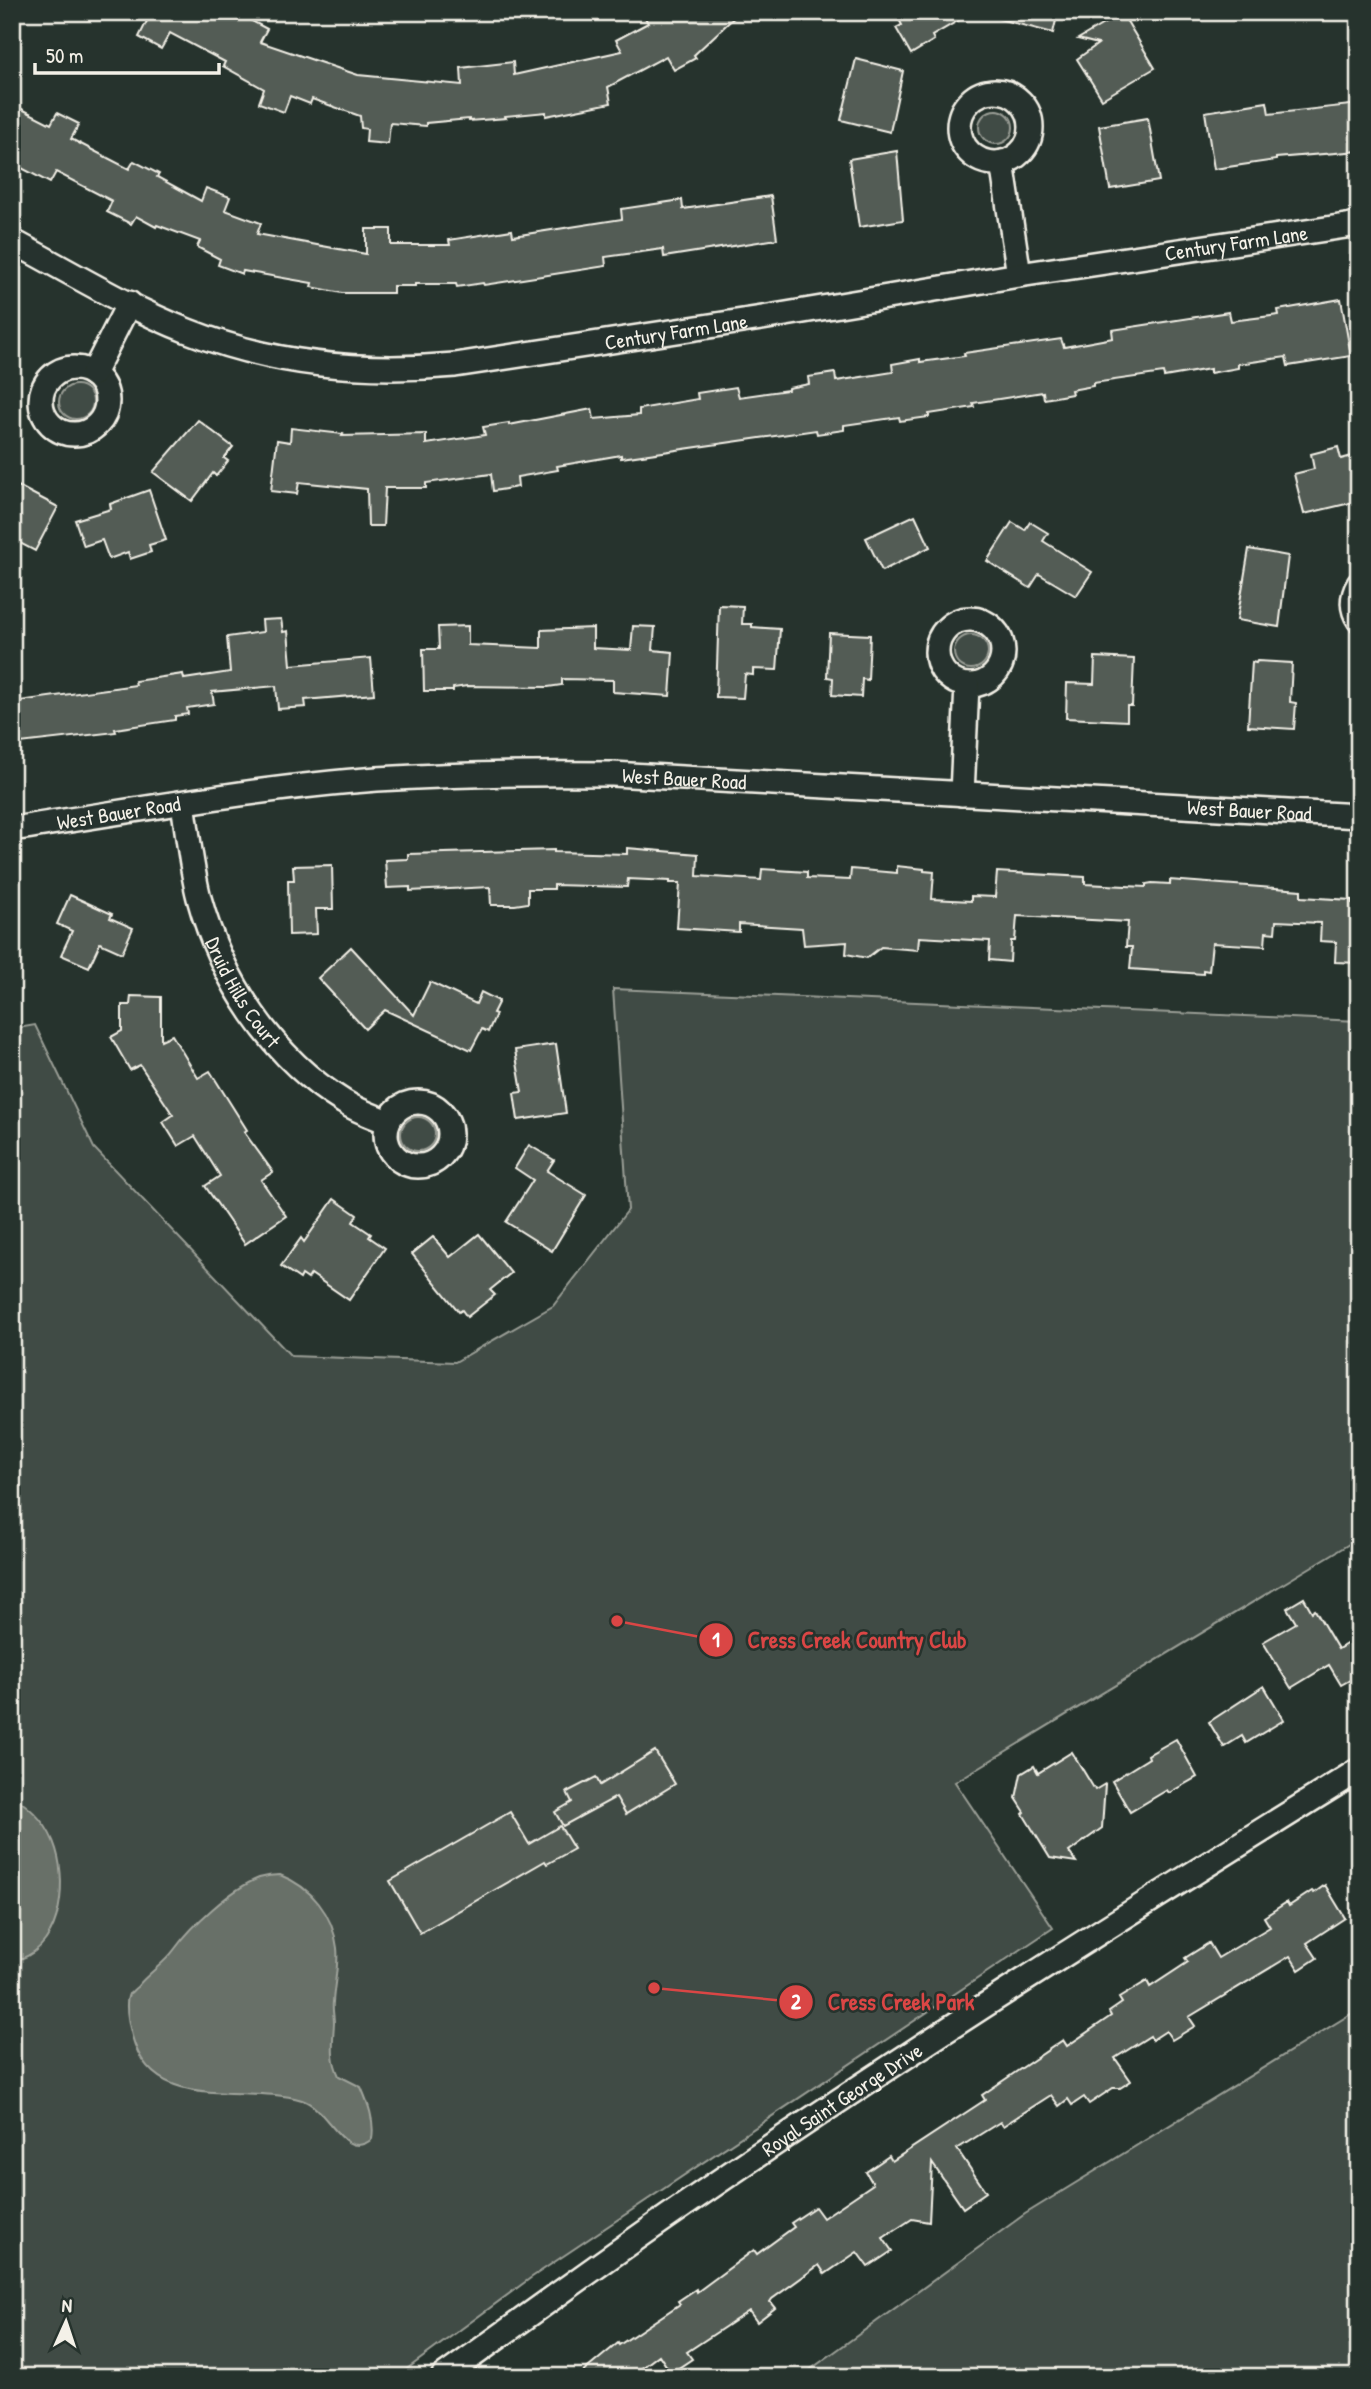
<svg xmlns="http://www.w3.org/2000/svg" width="1371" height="2389" font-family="'Patrick Hand',sans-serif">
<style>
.green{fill:#414b45;stroke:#9a9e96;stroke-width:2}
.water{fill:#676f68;stroke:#9fa39b;stroke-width:2}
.building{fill:#525c55;stroke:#f4f1e8;stroke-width:2}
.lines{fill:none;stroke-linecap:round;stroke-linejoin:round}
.street-casing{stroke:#f4f1e8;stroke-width:28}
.street{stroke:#26332d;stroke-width:23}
.labels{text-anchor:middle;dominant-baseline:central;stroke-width:5;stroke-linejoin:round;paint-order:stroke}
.street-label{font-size:21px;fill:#f4f1e8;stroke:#26332d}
.leader{fill:none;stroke:#da4645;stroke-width:2.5}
.callout-dot{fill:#da4645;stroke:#26332d;stroke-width:2.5}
.mark-label{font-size:21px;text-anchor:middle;font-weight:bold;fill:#fff}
.callout-label{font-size:23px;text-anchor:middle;font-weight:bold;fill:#da4645;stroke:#26332d;stroke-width:5;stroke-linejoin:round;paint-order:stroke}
</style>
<rect width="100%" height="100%" fill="#26332d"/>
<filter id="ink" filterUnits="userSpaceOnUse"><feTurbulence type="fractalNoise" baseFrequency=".0143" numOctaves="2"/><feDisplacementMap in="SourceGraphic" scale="14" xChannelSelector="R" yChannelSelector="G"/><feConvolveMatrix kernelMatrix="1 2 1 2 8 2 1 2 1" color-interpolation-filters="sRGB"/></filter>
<g filter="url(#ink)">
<g class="green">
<circle cx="996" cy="127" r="17"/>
<circle cx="76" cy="402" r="17"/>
<circle cx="971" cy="652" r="17"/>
<polygon points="613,989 1359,1021 1359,1538 955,1782 1053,1928 532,2277 396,2377 12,2377 12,1029 35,1025 94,1148 291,1356 455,1362 553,1306 628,1210"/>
<circle cx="418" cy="1134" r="17"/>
<polygon points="1359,2009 1359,2377 800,2377 1025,2214"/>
</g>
<g class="water">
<path d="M12 1796C32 1808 49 1826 56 1849 68 1888 60 1953 12 1961Z"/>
<path d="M280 1875C311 1887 333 1914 337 1948 339 1966 334 1984 333 2002 332 2009 334 2016 334 2023 333 2043 330 2057 339 2076L361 2087C368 2103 375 2121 372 2139 343 2163 329 2108 302 2100 244 2082 153 2116 132 2036 129 2025 124 2005 129 1994 130 1994 136 1987 137 1987 148 1973 164 1964 174 1950 192 1925 231 1889 259 1878 266 1876 273 1875 280 1875Z"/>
</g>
<g class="building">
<polygon points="131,12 235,12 267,29 260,42 319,62 358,75 462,85 461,68 513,62 514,75 622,51 616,40 648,23 642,12 740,12 694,55 696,58 674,70 666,56 608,87 611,103 546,116 546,112 505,116 506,118 469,121 469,119 426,123 426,126 390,123 388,144 366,142 367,129 361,128 360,116 312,99 310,104 290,96 284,112 259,103 264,89 223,66 225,62 170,33 161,49 139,37 147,21"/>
<polygon points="895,12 973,12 932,36 934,40 911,54 896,28 902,25"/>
<polygon points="1000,12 1058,12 1053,33 999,19"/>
<polygon points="1122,13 1155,68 1102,99 1077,59 1098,44 1078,39"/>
<polygon points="856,59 903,71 890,132 841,120"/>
<polygon points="1267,102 1269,114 1359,104 1359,151 1276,158 1276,160 1214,169 1205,112"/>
<polygon points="12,104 51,124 57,113 79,124 71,139 129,169 134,161 159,174 157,177 201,201 206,188 230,197 225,210 261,223 257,234 366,254 366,229 391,229 391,245 450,245 449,240 512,230 513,236 622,219 621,209 682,200 683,209 771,196 777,239 664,257 663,249 605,257 606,266 484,285 483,283 457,287 456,284 415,284 415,286 393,286 393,293 342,293 311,287 312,283 243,271 242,274 218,265 220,259 197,247 200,241 157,225 156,227 136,216 131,224 107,212 112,201 56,172 50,183 12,163"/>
<polygon points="1148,118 1159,181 1110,189 1099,126"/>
<polygon points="897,151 903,220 859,227 849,159"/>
<polygon points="1341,299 1351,356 1288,366 1286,357 1238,364 1238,368 1210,373 1210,369 1164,377 1163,373 1093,383 1093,386 1071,390 1072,394 1044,399 1043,392 973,403 974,407 929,414 929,417 900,421 899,417 844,425 844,430 817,434 816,430 621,458 621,455 557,466 558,470 517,477 518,487 493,491 491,474 426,483 426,488 385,488 383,526 368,526 367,489 299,482 297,494 271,491 277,440 290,442 291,428 343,434 342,436 426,434 426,444 485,435 483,427 509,423 509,425 592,409 594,419 639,415 639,409 698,399 697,393 736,387 739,397 788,390 788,388 809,384 808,377 835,373 836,381 893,372 892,364 920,359 920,362 965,356 964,353 1061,339 1064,347 1113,338 1112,330 1229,312 1231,321 1279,315 1278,310"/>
<polygon points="198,420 233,447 224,458 228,461 216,476 213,473 192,501 153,472"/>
<polygon points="1338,447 1341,459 1359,454 1359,501 1304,514 1294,474 1314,469 1311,454"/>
<polygon points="18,486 58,507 35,551 12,539 12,496"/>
<polygon points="149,490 166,540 149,545 151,552 130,559 128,552 109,559 102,540 84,546 75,520 111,509 110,504"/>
<polygon points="915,515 930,547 882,571 866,538"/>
<polygon points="1012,522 1025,530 1030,522 1048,533 1043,541 1092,572 1076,596 1039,574 1030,588 987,561"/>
<polygon points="1249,549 1288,556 1279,627 1237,620"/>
<polygon points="719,605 743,606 742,624 752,624 752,627 780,629 777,670 753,669 753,675 745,674 743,698 716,697"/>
<polygon points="281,619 283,632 288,631 291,665 371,658 374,694 305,700 306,707 278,709 276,686 212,692 214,704 187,708 188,714 175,716 175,720 115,729 116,732 12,744 12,702 136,685 135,681 183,674 184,679 230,672 227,637 263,632 262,620"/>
<polygon points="468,626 468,645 541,648 541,630 593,628 593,648 631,650 633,626 655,627 653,650 673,652 670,696 613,692 613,680 562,679 562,685 548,687 467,686 453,688 453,691 424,691 423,649 439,649 438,627"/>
<polygon points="829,633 870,635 868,680 862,679 861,697 832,695 833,678 827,677"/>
<polygon points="1095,657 1134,659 1132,706 1127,706 1127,721 1066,718 1067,683 1094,684"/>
<polygon points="1257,661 1292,663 1290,702 1296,703 1294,729 1248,726 1252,662 1256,663"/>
<polygon points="627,848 698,854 697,876 761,880 762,869 807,872 807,878 850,880 851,869 897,873 897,866 924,869 924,871 934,872 932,899 971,901 971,896 995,897 997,872 1085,877 1085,884 1146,887 1146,884 1152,883 1170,884 1170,880 1301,890 1301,897 1352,900 1352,903 1359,903 1359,963 1335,962 1336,942 1320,941 1321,923 1276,921 1275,933 1266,932 1265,946 1212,943 1209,971 1203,970 1203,974 1130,969 1132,947 1126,947 1128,922 1017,916 1015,941 1011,941 1010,962 989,960 990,941 919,937 918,950 881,947 867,958 846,954 847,942 804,945 802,928 739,924 739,932 677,928 680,883 670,883 670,881 628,879 627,887 554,885 554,889 528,889 528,903 515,905 491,905 490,887 410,891 410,887 387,888 385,860 408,859 408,854 554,850 554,852 627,854"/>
<polygon points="332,865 333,909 316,909 317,934 289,935 288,880 294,880 293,866"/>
<polygon points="70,895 112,914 110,918 133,928 122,953 100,943 89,967 61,955 72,931 57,924"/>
<polygon points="351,947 414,1015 430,982 476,1004 481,992 499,1001 493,1013 496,1014 488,1032 482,1029 471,1050 385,1010 365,1029 318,978"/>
<polygon points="131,996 161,997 161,1040 172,1035 198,1078 210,1071 247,1130 244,1132 273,1172 261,1180 286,1216 245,1244 205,1186 220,1176 195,1136 178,1146 163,1122 173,1115 140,1065 130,1070 111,1037 122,1031 122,1005 130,1005"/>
<polygon points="556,1044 566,1113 518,1120 514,1093 522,1092 515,1050"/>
<polygon points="529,1145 554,1160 547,1171 586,1195 552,1251 506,1222 533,1180 515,1168"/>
<polygon points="334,1199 357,1215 353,1222 371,1234 369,1237 385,1248 349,1300 311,1274 308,1279 302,1275 300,1279 281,1266 301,1238 304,1242"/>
<polygon points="479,1234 511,1273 490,1290 495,1295 467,1317 462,1310 459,1312 412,1254 433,1237 450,1257"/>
<polygon points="1304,1598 1312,1612 1315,1610 1338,1649 1348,1643 1359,1661 1359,1675 1341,1685 1329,1665 1291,1688 1263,1642 1296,1623 1287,1608"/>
<polygon points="1264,1686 1284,1720 1246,1743 1242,1736 1224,1747 1209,1722"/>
<polygon points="1176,1739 1197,1777 1169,1793 1167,1790 1130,1812 1112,1781 1149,1758 1148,1755"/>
<polygon points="655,1751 675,1784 626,1814 616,1797 563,1826 555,1812 572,1802 567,1792 596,1777 600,1785"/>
<polygon points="1072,1752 1095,1790 1105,1784 1102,1828 1069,1852 1076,1862 1050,1858 1023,1814 1025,1812 1016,1798 1021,1774 1034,1766 1038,1773"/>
<polygon points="510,1812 529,1844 560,1826 574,1849 547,1864 545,1861 420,1933 390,1881"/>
<polygon points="1325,1885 1345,1918 1307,1943 1317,1958 1299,1970 1290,1956 1189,2017 1195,2026 1172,2040 1166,2031 1152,2040 1150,2036 1115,2058 1131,2081 1120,2088 1113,2088 1089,2104 1084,2097 1072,2105 1068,2099 1059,2106 1051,2095 1003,2126 1000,2122 957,2149 986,2192 963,2208 932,2163 929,2222 912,2219 883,2238 892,2251 868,2267 857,2252 825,2274 819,2265 772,2299 770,2302 775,2308 757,2322 749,2311 687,2352 692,2359 671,2373 659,2355 630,2377 577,2377 618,2343 619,2345 680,2304 678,2301 696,2289 697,2292 754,2250 757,2254 794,2227 791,2223 815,2207 823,2218 873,2184 866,2172 889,2156 892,2161 985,2100 982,2095 1063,2040 1067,2046 1111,2016 1109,2012 1122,2003 1119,1998 1147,1981 1150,1987 1188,1962 1185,1958 1209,1943 1218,1958 1270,1927 1264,1917 1287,1902 1289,1906 1312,1891 1314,1893"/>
</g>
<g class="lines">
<defs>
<g id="street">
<circle cx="995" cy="127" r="36"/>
<polyline points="1002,162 1019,275"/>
<path id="s1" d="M12 241C70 272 127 307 188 331 273 365 365 373 455 365L762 318 1019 275 1359 224"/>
<circle cx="74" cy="401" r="33"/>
<polyline points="93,374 129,303"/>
<path d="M1359 584C1352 596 1351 608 1359 620"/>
<circle cx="970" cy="652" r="33"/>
<polyline points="962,794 967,685"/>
<path id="s2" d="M183 803C188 835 191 867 199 898 221 979 272 1058 344 1102 358 1111 373 1116 388 1122"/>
<path id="s3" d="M12 829C133 811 255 788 377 779 456 774 534 773 612 774L1359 816"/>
<circle cx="418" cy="1134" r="32"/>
<path id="s4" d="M443 2377C524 2319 604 2260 686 2204 906 2052 1132 1911 1359 1770"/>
</g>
</defs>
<use href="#street" class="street-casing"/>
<use href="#street" class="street"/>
</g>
</g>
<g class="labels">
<g class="street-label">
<text stroke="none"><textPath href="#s1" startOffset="1260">Century Farm Lane</textPath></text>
<text stroke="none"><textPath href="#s1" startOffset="693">Century Farm Lane</textPath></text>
<text stroke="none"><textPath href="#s3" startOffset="676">West Bauer Road</textPath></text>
<text stroke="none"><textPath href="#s3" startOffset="1242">West Bauer Road</textPath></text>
<text stroke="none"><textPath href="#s3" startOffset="108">West Bauer Road</textPath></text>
<text stroke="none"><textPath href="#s2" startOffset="201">Druid Hills Court</textPath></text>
<text stroke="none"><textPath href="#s4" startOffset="486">Royal Saint George Drive</textPath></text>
</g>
</g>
<path class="leader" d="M617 1621L716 1640M654 1988L796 2002"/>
<g class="callout-dot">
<circle cx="617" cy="1621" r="7"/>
<circle cx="654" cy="1988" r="7"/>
<circle cx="716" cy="1640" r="18"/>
<circle cx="796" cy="2002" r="18"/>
</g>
<g class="mark-label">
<text x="716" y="1647">1</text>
<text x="796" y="2009">2</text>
</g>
<g class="callout-label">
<text x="857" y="1648">Cress Creek Country Club</text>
<text x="901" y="2010">Cress Creek Park</text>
</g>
<rect width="1371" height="2389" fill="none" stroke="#26332d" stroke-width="42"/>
<rect x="21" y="21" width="1329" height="2347" fill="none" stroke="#f4f1e8" stroke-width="2.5" filter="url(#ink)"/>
<g transform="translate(66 2322) rotate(3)" stroke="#26332d" stroke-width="5" paint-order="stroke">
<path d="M0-5L12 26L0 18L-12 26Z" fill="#f4f1e8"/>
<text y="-10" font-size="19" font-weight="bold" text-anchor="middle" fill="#f4f1e8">N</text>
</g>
<path d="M35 63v10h184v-10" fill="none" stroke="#f4f1e8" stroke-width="3.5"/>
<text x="46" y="63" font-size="21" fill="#f4f1e8" stroke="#26332d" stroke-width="5" paint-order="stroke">50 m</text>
</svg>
